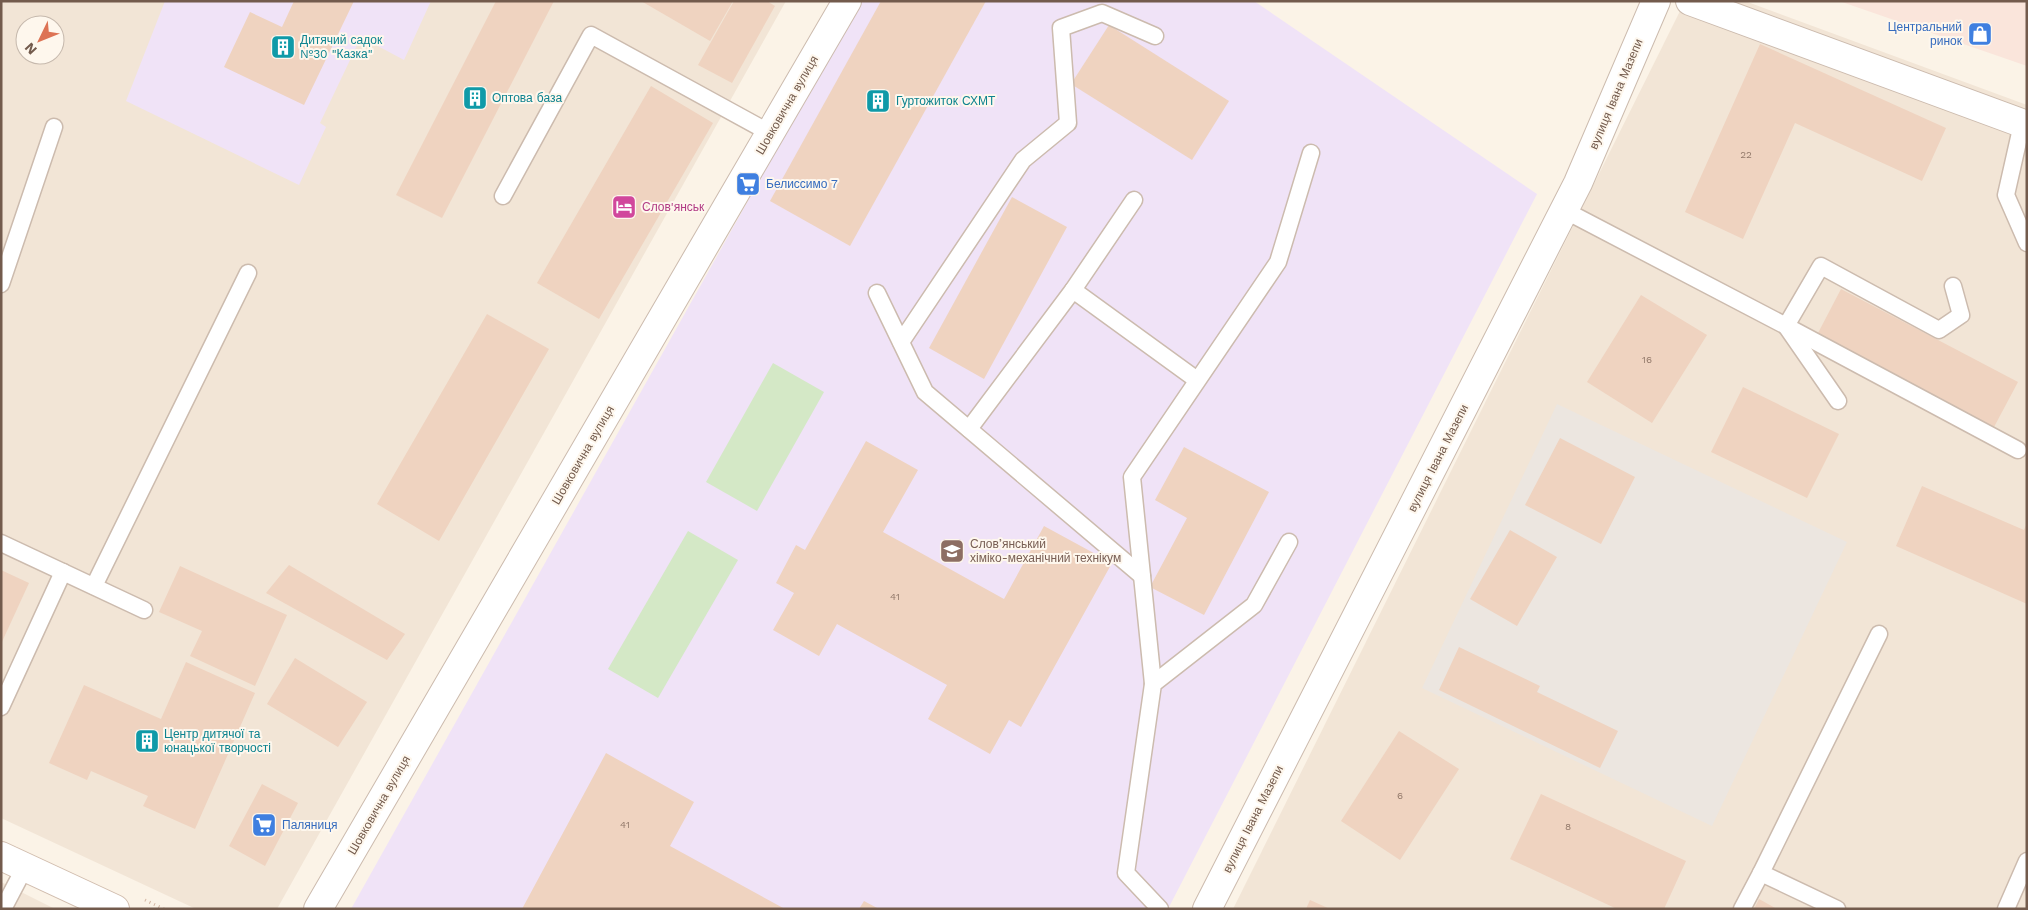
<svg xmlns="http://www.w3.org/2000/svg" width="2028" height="910" font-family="'Work Sans',sans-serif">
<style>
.residential{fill:#f2e5d6;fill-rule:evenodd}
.commercial{fill:#fae5db}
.industrial{fill:#ece6e0}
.education{fill:#f0e3f7}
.green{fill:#d4e8c6}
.building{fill:#efd3c0}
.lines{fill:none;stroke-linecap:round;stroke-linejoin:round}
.lane-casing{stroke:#ccbbae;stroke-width:19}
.street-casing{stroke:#ccbbae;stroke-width:30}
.secondary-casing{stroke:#d1bdae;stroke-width:30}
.path{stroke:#d3b6a3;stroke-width:3;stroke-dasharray:1 4;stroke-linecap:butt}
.lane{stroke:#fff;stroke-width:16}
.street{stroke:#fff;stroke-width:28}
.secondary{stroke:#fff;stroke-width:28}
.labels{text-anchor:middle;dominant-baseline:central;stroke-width:4;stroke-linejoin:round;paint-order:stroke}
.number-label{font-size:10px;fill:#92796a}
.shop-label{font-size:12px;fill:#366cbe;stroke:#fef7ed;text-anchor:start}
.culture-label{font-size:12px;fill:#0d838f;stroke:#fef7ed;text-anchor:start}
.street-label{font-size:12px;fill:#735b4d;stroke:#fef7ed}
.hotel-label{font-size:12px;fill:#b23c85;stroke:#fef7ed;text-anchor:start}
.education-label{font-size:12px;fill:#785e54;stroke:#fef7ed;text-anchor:start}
</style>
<rect width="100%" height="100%" fill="#fbf3e7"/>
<g class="residential">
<path d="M1 1H786L277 909H196L1 818ZM25 25H55V55H25Z"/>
<polygon points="1685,1 1745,1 2027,105 2027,909 1233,909"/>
<polygon points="1,882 55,909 1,909"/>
</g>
<polygon class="commercial" points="1839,1 2027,1 2027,66"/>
<polygon class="industrial" points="1557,404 1847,542 1712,826 1422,688"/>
<g class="education">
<polygon points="165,1 431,1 404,60 361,37 320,123 326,127 299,185 126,101"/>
<polygon points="860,1 1254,1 1537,194 1168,909 351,909"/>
</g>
<g class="green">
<polygon points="773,363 824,392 757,511 706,482"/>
<polygon points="688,531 738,560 658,698 608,669"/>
</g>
<g class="building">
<polygon points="294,1 354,1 304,105 224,67 250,12 282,27"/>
<polygon points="496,1 554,1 442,218 396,195"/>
<polygon points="641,1 733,1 710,41"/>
<polygon points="734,1 767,1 775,6 732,83 698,65"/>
<polygon points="881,1 986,1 850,246 770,201"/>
<polygon points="1109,25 1229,101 1192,160 1071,84"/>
<polygon points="1760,44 1946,128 1922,181 1795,123 1743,239 1685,212"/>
<polygon points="651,86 713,123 599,319 537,283"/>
<polygon points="1012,197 1067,227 984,379 929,348"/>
<polygon points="1841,289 2018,382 1994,427 1817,335"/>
<polygon points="1641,295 1707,335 1652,423 1587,382"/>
<polygon points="487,314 549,349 439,541 377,504"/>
<polygon points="1743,387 1839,434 1807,498 1711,452"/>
<polygon points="1560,438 1635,477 1601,544 1525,505"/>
<polygon points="866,441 918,470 883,532 1004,599 1044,526 1112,563 1021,727 1009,720 990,754 928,719 947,685 837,624 819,656 773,630 794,593 776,583 796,545 805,550"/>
<polygon points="1184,447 1269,492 1204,615 1150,587 1187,518 1155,500"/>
<polygon points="1922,486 2024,530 2027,523 2027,604 1896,546"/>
<polygon points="1510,530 1557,557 1517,626 1470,599"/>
<polygon points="289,565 405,634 387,660 266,593"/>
<polygon points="180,566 287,615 255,686 190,656 202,631 159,612"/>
<polygon points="1,570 29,583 1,644"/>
<polygon points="1459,647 1540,686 1537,692 1618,731 1600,768 1439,690"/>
<polygon points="295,658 367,702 338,747 267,704"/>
<polygon points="186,662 255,693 195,829 143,806 148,796 91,771 87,780 49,763 84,685 161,719"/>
<polygon points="1399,731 1459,769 1400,860 1341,821"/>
<polygon points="606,753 694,802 670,846 785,909 522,909"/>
<polygon points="262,784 298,803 265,866 229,846"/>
<polygon points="1541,794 1686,861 1664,909 1617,909 1510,859"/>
<polygon points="1759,899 1777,909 1754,909"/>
<polygon points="1310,900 1330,909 1306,909"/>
<polygon points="864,901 879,909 859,909"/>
</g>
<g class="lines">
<defs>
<g id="lane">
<polyline points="2022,124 2006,195 2027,243"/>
<polyline points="503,196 591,35 770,133"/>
<polyline points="1564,210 1786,326 2018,450"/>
<polyline points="1,284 54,127"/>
<polyline points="1073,290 1134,200"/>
<polyline points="877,293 925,392 1142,576"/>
<polyline points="901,342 1023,160 1068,123 1061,28 1102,13 1155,36"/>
<polyline points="1838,401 1786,326 1821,266 1939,330 1961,315 1953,286"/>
<polyline points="969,429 1073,290 1197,380"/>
<polyline points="1,543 144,610"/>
<polyline points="94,586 248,273"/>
<polyline points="1153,684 1132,477 1278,262 1311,153"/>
<polyline points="1,707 63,572"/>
<polyline points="3,909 25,867"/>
<polyline points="1160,909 1126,873 1153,684 1254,605 1289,542"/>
<polyline points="1742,909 1761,873"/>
<polyline points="1837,909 1761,873 1879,634"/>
<polyline points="2006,909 2027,861"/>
</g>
<g id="street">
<polyline points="1690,1 2027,125"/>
<polyline points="318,909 847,1"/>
<polyline points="1207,909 1578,183 1656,1"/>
</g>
<polyline id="secondary" points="1,856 115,909"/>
</defs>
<use href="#lane" class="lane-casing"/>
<use href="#street" class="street-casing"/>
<use href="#secondary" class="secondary-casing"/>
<polyline class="path" points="145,900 164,909"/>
<use href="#lane" class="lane"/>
<use href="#street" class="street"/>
<use href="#secondary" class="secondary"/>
</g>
<defs>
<symbol id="shop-square" viewBox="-11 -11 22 22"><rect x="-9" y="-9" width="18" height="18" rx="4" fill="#3f7fe0" stroke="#fef7ed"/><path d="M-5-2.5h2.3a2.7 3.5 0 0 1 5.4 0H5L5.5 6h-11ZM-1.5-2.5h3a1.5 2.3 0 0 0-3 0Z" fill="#fff"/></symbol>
<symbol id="building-square" viewBox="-11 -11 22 22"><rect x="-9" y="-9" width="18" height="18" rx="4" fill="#0f9aa8" stroke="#fef7ed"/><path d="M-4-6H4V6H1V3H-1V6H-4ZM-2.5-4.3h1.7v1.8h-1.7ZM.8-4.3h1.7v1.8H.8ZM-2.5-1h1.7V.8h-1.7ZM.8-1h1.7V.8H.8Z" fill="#fff"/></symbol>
<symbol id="supermarket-square" viewBox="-11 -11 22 22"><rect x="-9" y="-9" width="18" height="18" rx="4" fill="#3f7fe0" stroke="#fef7ed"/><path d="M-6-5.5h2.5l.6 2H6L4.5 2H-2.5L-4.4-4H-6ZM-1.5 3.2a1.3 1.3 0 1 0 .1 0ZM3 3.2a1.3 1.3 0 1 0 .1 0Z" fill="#fff"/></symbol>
<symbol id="hotel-square" viewBox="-11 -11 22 22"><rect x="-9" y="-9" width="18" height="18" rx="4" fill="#d1479c" stroke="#fef7ed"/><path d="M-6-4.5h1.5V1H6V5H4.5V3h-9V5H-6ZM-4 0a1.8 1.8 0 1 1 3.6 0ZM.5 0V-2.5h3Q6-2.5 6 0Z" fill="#fff"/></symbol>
<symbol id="university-square" viewBox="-11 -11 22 22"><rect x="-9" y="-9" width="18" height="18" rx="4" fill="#8d6e63" stroke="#fef7ed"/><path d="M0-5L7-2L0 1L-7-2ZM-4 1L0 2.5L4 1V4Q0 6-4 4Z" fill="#fff"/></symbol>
</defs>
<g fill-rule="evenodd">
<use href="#shop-square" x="1966" y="20" width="28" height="28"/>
<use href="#building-square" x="269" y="33" width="28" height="28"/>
<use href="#building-square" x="461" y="84" width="28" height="28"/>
<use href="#building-square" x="864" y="87" width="28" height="28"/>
<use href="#supermarket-square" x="734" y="170" width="28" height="28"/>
<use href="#hotel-square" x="610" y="193" width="28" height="28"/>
<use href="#university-square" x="938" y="537" width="28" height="28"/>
<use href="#building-square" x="133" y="727" width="28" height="28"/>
<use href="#supermarket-square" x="250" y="811" width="28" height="28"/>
</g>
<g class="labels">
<g class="number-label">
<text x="1746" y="154">22</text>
<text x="1647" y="359">16</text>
<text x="895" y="596">41</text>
<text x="1400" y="795">6</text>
<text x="625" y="824">41</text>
<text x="1568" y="826">8</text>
</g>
<g class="shop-label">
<text x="1962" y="27" text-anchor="end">Центральний<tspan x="1962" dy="14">ринок</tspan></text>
<text x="766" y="184">Белиссимо 7</text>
<text x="282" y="825">Паляниця</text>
</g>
<g class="culture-label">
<text x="300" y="40">Дитячий садок<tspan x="300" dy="14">№30 "Казка"</tspan></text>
<text x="492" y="98">Оптова база</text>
<text x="896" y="101">Гуртожиток СХМТ</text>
<text x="164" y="734">Центр дитячої та<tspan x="164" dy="14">юнацької творчості</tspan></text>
</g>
<g class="street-label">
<text transform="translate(1616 94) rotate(-67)">вулиця Івана Мазепи</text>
<text transform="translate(787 105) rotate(-60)">Шовковична вулиця</text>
<text transform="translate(583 455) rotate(-60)">Шовковична вулиця</text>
<text transform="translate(1438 458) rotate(-63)">вулиця Івана Мазепи</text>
<text transform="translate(379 805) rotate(-60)">Шовковична вулиця</text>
<text transform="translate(1253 819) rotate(-63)">вулиця Івана Мазепи</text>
</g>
<g class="hotel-label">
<text x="642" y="207">Слов'янськ</text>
</g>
<g class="education-label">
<text x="970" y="544">Слов’янський<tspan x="970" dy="14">хіміко-механічний технікум</tspan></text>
</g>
</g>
<rect width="2028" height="910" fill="none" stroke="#735b4d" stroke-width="5"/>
<g transform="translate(40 40) rotate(227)"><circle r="24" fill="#fef7ed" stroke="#c6b9ad"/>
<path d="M0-4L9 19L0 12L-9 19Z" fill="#dd7354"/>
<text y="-8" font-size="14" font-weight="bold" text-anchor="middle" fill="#735b4d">N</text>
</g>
</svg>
